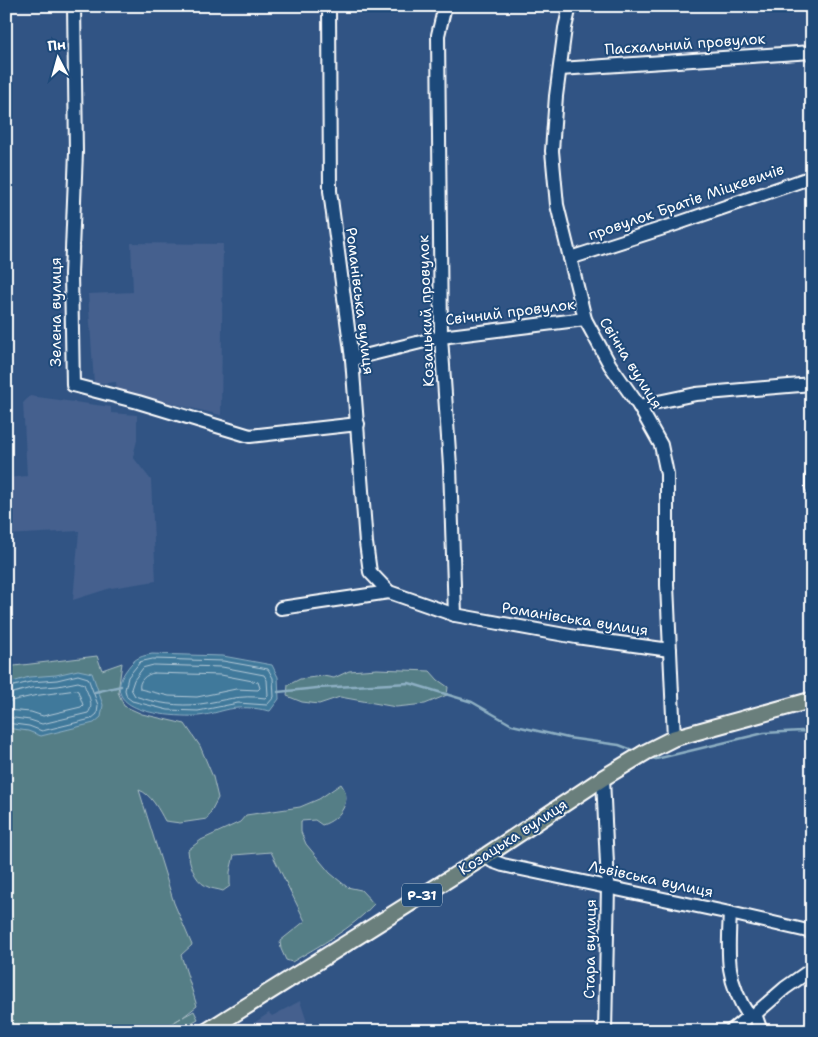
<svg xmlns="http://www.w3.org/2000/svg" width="818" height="1037" font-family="'Shantell Sans',sans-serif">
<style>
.built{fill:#44608e}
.green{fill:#557e86;stroke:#aabec2}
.water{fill:#41799b;stroke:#8dafc3}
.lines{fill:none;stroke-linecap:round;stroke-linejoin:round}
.shore{stroke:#b3c9d7;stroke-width:1}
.stream{stroke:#8dafc3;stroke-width:2.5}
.minor-casing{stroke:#fff;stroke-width:16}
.major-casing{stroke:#fff;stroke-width:19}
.minor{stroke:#1f4a7a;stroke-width:12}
.major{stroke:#6b7f7c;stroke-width:15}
.labels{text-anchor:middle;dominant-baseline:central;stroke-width:4;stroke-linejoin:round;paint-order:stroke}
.shield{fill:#1f4a7a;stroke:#bcc9d7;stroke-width:1}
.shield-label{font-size:14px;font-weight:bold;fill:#fff}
.street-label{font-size:15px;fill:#fff;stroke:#1f4a7a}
</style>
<rect width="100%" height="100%" fill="#315484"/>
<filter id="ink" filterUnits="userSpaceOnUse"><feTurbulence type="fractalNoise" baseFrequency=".02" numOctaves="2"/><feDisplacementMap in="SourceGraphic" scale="10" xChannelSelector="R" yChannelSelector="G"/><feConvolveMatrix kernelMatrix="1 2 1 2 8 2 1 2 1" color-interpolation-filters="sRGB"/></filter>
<g filter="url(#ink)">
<g class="built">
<polygon points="131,243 223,244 221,415 117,391 116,382 94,384 88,294 133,292"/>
<polygon points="30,396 111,407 111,413 137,415 137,440 133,457 151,480 156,581 111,588 73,600 79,531 6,535 6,478 27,476 23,403"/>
<polygon points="300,1001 310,1031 242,1031 269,1013 272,1016"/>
</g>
<g class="green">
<path d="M97 656 102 670 122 663 118 692 124 706 142 714 185 724 200 746 213 777 218 798 207 819 180 823 165 821C159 810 151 794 139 790L174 903 192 945 181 955 197 1006 183 1017 194 1011 198 1019 177 1031H160L181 1018 158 1031H6V667Z"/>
<polygon points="377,669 430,671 438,680 448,687 447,695 425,704 396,707 340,697 319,704 302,702 287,696 288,685 300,679 323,676 334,678 349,671"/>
<path d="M341 784C354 801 339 820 322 825L315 820 301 821V832L306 844 330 873 347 887 361 890 374 904C352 929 320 945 292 962L286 960 281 949 280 941 305 921 271 852 234 855 230 872V886L223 891C218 889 211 889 206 886 194 880 189 863 188 850L201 840 240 822 246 815 300 807 319 799Z"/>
</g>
<g class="water">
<path d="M152 654 223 656 272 665 278 677 279 699 270 711C260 709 250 707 239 708 226 708 212 715 198 716 175 717 98 714 125 672 134 659 137 657 152 654Z"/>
<polygon points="78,670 92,673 103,705 101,717 94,723 41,736 28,731 6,728 6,684 29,677 56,675"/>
</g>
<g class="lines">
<g class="shore">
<polygon points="153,659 223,661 268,669 273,678 274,697 267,705 238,703 198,711 168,710 132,701 127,697 125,690 128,677 140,662"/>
<path d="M154 665 222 667 264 675 267 680 268 695 265 698C239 694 224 701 200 704 179 707 155 703 135 696L131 689 134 680 143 668Z"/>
<path d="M154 673 221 675 258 682 260 688 258 690 236 689 197 697 169 696 140 689C138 681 146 674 154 673Z"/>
<polyline points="6,688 30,682 57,680 78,675 88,678 98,705 97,714 91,719 42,731 29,726 6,723"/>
<path d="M6 695 31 688 58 686 78 682 84 684C87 693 95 705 88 713L42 724 30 720 6 717"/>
<polyline points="6,702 33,696 76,690 78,691 83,705 81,707 43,716 31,712 6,710"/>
</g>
<g class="stream">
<polyline points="95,692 121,686"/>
<polyline points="278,692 317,688 409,683 472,702 512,725 568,738 619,745 635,751"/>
<polyline points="649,757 656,759 764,733 802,731 812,733"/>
</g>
<defs>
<g id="minor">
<polyline points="74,6 76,152 71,274 73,385 138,402 250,436 358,424"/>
<polyline points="329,6 330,191 352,359 366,543 370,572 389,592 455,615 576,637 670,650"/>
<polyline points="445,6 438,35 441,337 450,466 455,615"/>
<polyline points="570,6 565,28 556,96 552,151 557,205 585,319 610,365 639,406 661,445 667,474 667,585 674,738"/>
<polyline points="560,69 812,52"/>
<polyline points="570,258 670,226 812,177"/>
<polyline points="352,359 441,337 585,319"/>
<polyline points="639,406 696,394 812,384"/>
<polyline points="812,477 812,488"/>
<polyline points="281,608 389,592"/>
<polyline points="603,778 608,886 605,1031"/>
<polyline points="487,855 492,861 503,865 730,913 812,932"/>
<path d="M730 913C728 954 725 980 749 1016"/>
<polyline points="755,1014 761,1031"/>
<polyline points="731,1031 749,1016 755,1014 785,988 812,969"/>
</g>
<polyline id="major" points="207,1031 487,855 603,778 646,752 674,738 812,700"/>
</defs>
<use href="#minor" class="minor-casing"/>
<use href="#major" class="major-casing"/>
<use href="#minor" class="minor"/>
<use href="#major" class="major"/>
</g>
</g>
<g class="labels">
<rect class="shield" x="402" y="883.5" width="40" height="23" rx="4"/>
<g class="shield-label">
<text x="422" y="895">Р-31</text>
</g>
<g class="street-label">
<text transform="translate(685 44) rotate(-4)">Пасхальний провулок</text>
<text transform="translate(686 202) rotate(-19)">провулок Братів Міцкевичів</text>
<text transform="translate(360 301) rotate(83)">Романівська вулиця</text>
<text transform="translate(426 311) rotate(-92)">Козацький провулок</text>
<text transform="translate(56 312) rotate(-90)">Зелена вулиця</text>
<text transform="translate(510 312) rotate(-7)">Свічний провулок</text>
<text transform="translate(631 363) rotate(58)">Свічна вулиця</text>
<text transform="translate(575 619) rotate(9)">Романівська вулиця</text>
<text transform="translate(513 837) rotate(-33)">Козацька вулиця</text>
<text transform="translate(651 879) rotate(12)">Львівська вулиця</text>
<text transform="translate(590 949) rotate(-89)">Стара вулиця</text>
</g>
</g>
<rect width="818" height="1037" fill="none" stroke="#1f4a7a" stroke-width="25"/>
<rect x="12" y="12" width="793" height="1012" fill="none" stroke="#fff" stroke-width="2" filter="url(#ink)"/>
<g transform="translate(58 58) rotate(354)" stroke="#1f4a7a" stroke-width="4" paint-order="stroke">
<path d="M0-4L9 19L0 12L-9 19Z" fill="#ffffff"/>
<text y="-8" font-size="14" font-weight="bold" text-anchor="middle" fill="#ffffff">Пн</text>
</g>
</svg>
